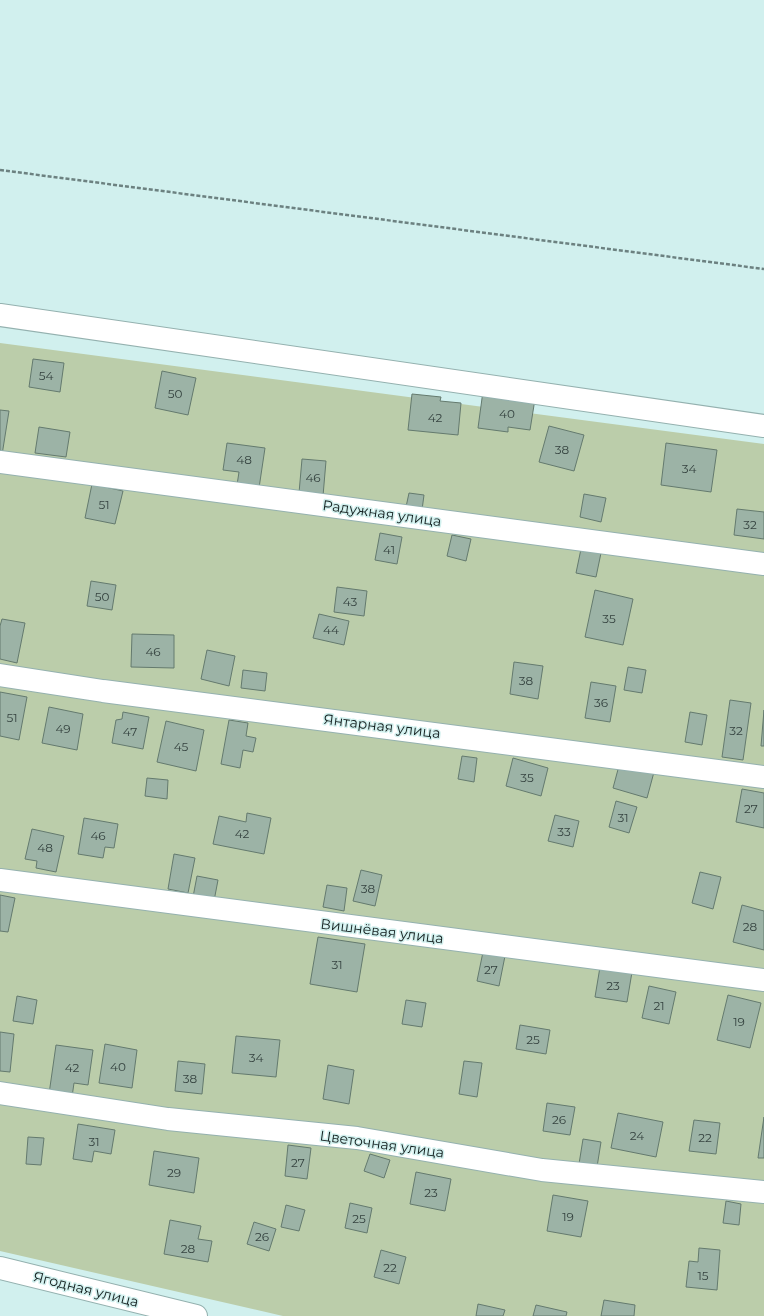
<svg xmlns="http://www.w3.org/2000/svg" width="764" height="1316" font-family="Montserrat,sans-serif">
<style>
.green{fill:#bbcdaa}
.building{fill:#9cb3a6;stroke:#647a6e}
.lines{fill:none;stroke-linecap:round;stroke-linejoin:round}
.minor-casing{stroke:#94b1af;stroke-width:24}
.path{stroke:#6c8180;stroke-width:2.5;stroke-dasharray:4 2;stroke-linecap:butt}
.minor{stroke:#fff;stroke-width:22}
.labels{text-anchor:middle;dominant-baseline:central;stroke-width:3;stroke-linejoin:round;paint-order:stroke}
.number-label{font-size:12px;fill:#34423f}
.street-label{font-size:14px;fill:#121d1d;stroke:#d1f0ee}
</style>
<rect width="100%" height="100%" fill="#d1f0ee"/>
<polygon class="green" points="0,343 764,444 764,1316 283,1316 0,1251"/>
<g class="building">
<polygon points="33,359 64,363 60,392 29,387"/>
<polygon points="162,371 196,378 188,415 155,408"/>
<polygon points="483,391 535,399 530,430 508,427 508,432 478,428"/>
<polygon points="412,394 441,397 440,401 461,403 458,435 408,430"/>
<polygon points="0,410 9,411 2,455 0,454"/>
<polygon points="549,426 584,435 574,471 539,462"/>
<polygon points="39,427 70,432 66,457 35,453"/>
<polygon points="227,443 265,448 259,488 237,485 239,472 223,470"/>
<polygon points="666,443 717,450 711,492 661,485"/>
<polygon points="302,459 326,461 323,496 299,493"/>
<polygon points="92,484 123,491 115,524 85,518"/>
<polygon points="409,493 424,495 422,510 406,507"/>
<polygon points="584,494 606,498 601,522 580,517"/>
<polygon points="737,509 764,512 764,539 734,535"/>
<polygon points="380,533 402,537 397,564 375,560"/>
<polygon points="452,535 471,539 466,561 447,556"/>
<polygon points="581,549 601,553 596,577 576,573"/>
<polygon points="91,581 116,585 112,610 87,606"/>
<polygon points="337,587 367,591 364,616 334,612"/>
<polygon points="595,590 633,599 623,645 585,637"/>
<polygon points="319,614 349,621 344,645 313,638"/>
<polygon points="2,619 25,623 17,663 0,659 0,626"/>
<polygon points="132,634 174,635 174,668 131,667"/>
<polygon points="207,650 235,656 229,686 201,679"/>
<polygon points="514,662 543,666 538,699 510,694"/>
<polygon points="628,667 646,670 642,693 624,690"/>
<polygon points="243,670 267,673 265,691 241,688"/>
<polygon points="591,682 616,686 610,722 585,718"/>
<polygon points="0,692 27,697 19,740 0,736"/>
<polygon points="730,700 751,703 743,760 722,757"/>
<polygon points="49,707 83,714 77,750 42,743"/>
<polygon points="764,710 764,746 761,746"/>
<polygon points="123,712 149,717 143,749 112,743 116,720 122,719"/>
<polygon points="690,712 707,715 702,745 685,742"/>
<polygon points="229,720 248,723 246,736 256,738 253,752 243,750 240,768 221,764"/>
<polygon points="166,721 204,730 196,771 157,762"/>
<polygon points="462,756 477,758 474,782 458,779"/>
<polygon points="513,758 548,768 541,796 506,786"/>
<polygon points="620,762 654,772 647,798 613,788"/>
<polygon points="147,778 168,780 167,799 145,796"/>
<polygon points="742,789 764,793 764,828 736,822"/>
<polygon points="616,801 637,807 629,833 609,827"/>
<polygon points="247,813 271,818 264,854 213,844 219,816 246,822"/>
<polygon points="555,815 579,821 573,847 548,841"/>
<polygon points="84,818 118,824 114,848 105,847 103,858 78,854"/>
<polygon points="32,829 64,836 56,872 36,868 37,861 25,859"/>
<polygon points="174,854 195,858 188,893 168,889"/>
<polygon points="361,870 382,875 375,906 353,901"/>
<polygon points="700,872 721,877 713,909 692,903"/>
<polygon points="197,876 218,880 214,901 193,897"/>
<polygon points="327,885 347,888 344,911 323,907"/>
<polygon points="0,895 15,898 8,932 0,931"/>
<polygon points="742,905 764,911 764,950 733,942"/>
<polygon points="318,937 365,944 357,992 310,984"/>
<polygon points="483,952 505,956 499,986 477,981"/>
<polygon points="600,967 632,972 627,1002 595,997"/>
<polygon points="649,986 676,992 669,1024 642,1018"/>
<polygon points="728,995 761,1003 750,1048 717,1040"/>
<polygon points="17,996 37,1000 33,1024 13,1021"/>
<polygon points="406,1000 426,1003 422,1027 402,1024"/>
<polygon points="520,1025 550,1030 546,1054 516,1049"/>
<polygon points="0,1032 14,1034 10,1072 0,1071"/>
<polygon points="236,1036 280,1040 276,1077 232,1073"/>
<polygon points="105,1044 137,1050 132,1088 99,1083"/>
<polygon points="56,1045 93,1050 88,1085 74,1083 72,1097 49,1094"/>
<polygon points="178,1061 205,1064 202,1094 175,1091"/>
<polygon points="464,1061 482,1063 477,1097 459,1094"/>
<polygon points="328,1065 354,1070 349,1104 323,1099"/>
<polygon points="547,1103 575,1107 570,1135 543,1131"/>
<polygon points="618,1113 663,1122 656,1157 611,1148"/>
<polygon points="764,1117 764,1158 758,1158"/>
<polygon points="694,1120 720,1123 716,1154 689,1151"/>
<polygon points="78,1124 115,1130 111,1154 94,1151 92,1162 73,1159"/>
<polygon points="28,1137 44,1138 41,1165 26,1164"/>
<polygon points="583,1139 601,1142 597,1167 579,1164"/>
<polygon points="288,1145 311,1148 307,1179 285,1176"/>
<polygon points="154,1151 199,1158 194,1193 149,1185"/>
<polygon points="370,1154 390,1160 384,1178 364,1171"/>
<polygon points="416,1172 451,1179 445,1211 410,1204"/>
<polygon points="553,1195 588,1201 581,1237 547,1231"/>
<polygon points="726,1201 741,1204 739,1225 723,1223"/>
<polygon points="350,1203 372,1208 367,1233 345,1228"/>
<polygon points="286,1205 305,1210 299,1231 281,1227"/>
<polygon points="170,1220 201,1226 198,1239 212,1241 208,1262 164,1254"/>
<polygon points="254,1222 276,1229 269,1251 247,1244"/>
<polygon points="699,1248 720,1250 717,1290 686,1287 689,1261 698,1262"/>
<polygon points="381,1250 406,1257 399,1284 374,1277"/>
<polygon points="604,1300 635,1305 634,1316 601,1316"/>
<polygon points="478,1304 505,1310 503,1316 476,1316"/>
<polygon points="536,1305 567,1312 566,1316 533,1316"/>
</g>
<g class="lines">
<defs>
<g id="minor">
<polyline points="0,315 764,426"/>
<polyline points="0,462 764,564"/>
<polyline points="0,675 103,691 764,777"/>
<polyline points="0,880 764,980"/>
<polyline points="0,1093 168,1119 357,1138 542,1170 764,1192"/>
<polyline points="0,1268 196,1316"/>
</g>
</defs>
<use href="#minor" class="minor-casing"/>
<polyline class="path" points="0,170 764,269"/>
<use href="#minor" class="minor"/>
</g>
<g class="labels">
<g class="number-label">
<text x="46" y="375">54</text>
<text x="175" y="393">50</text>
<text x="507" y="413">40</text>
<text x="435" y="417">42</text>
<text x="562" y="449">38</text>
<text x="244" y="459">48</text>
<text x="689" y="468">34</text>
<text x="313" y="477">46</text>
<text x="104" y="504">51</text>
<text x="750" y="524">32</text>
<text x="389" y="549">41</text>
<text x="102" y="596">50</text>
<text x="350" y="601">43</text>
<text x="609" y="618">35</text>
<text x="331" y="629">44</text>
<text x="153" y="651">46</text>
<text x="526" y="680">38</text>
<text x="601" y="702">36</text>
<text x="12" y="717">51</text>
<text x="63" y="728">49</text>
<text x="736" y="730">32</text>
<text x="130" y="731">47</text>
<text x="181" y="746">45</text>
<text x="527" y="777">35</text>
<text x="751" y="808">27</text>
<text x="623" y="817">31</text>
<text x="564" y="831">33</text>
<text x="242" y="833">42</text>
<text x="98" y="835">46</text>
<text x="45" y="847">48</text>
<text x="368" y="888">38</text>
<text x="750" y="926">28</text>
<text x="337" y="964">31</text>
<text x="491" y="969">27</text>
<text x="613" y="985">23</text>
<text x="659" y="1005">21</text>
<text x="739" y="1021">19</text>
<text x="533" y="1039">25</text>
<text x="256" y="1057">34</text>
<text x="118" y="1066">40</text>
<text x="72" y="1067">42</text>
<text x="190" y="1078">38</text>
<text x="559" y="1119">26</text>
<text x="637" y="1135">24</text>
<text x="705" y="1137">22</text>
<text x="94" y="1141">31</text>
<text x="298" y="1162">27</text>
<text x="174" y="1172">29</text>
<text x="431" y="1192">23</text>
<text x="568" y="1216">19</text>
<text x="359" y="1218">25</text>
<text x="262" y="1236">26</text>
<text x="188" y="1248">28</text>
<text x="390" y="1267">22</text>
<text x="703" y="1275">15</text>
</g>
<g class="street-label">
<text transform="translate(382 513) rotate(8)">Радужная улица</text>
<text transform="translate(382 726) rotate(7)">Янтарная улица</text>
<text transform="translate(382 931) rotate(7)">Вишнёвая улица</text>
<text transform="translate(382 1144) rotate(8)">Цветочная улица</text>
<text transform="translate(86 1289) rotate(14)">Ягодная улица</text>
</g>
</g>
</svg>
